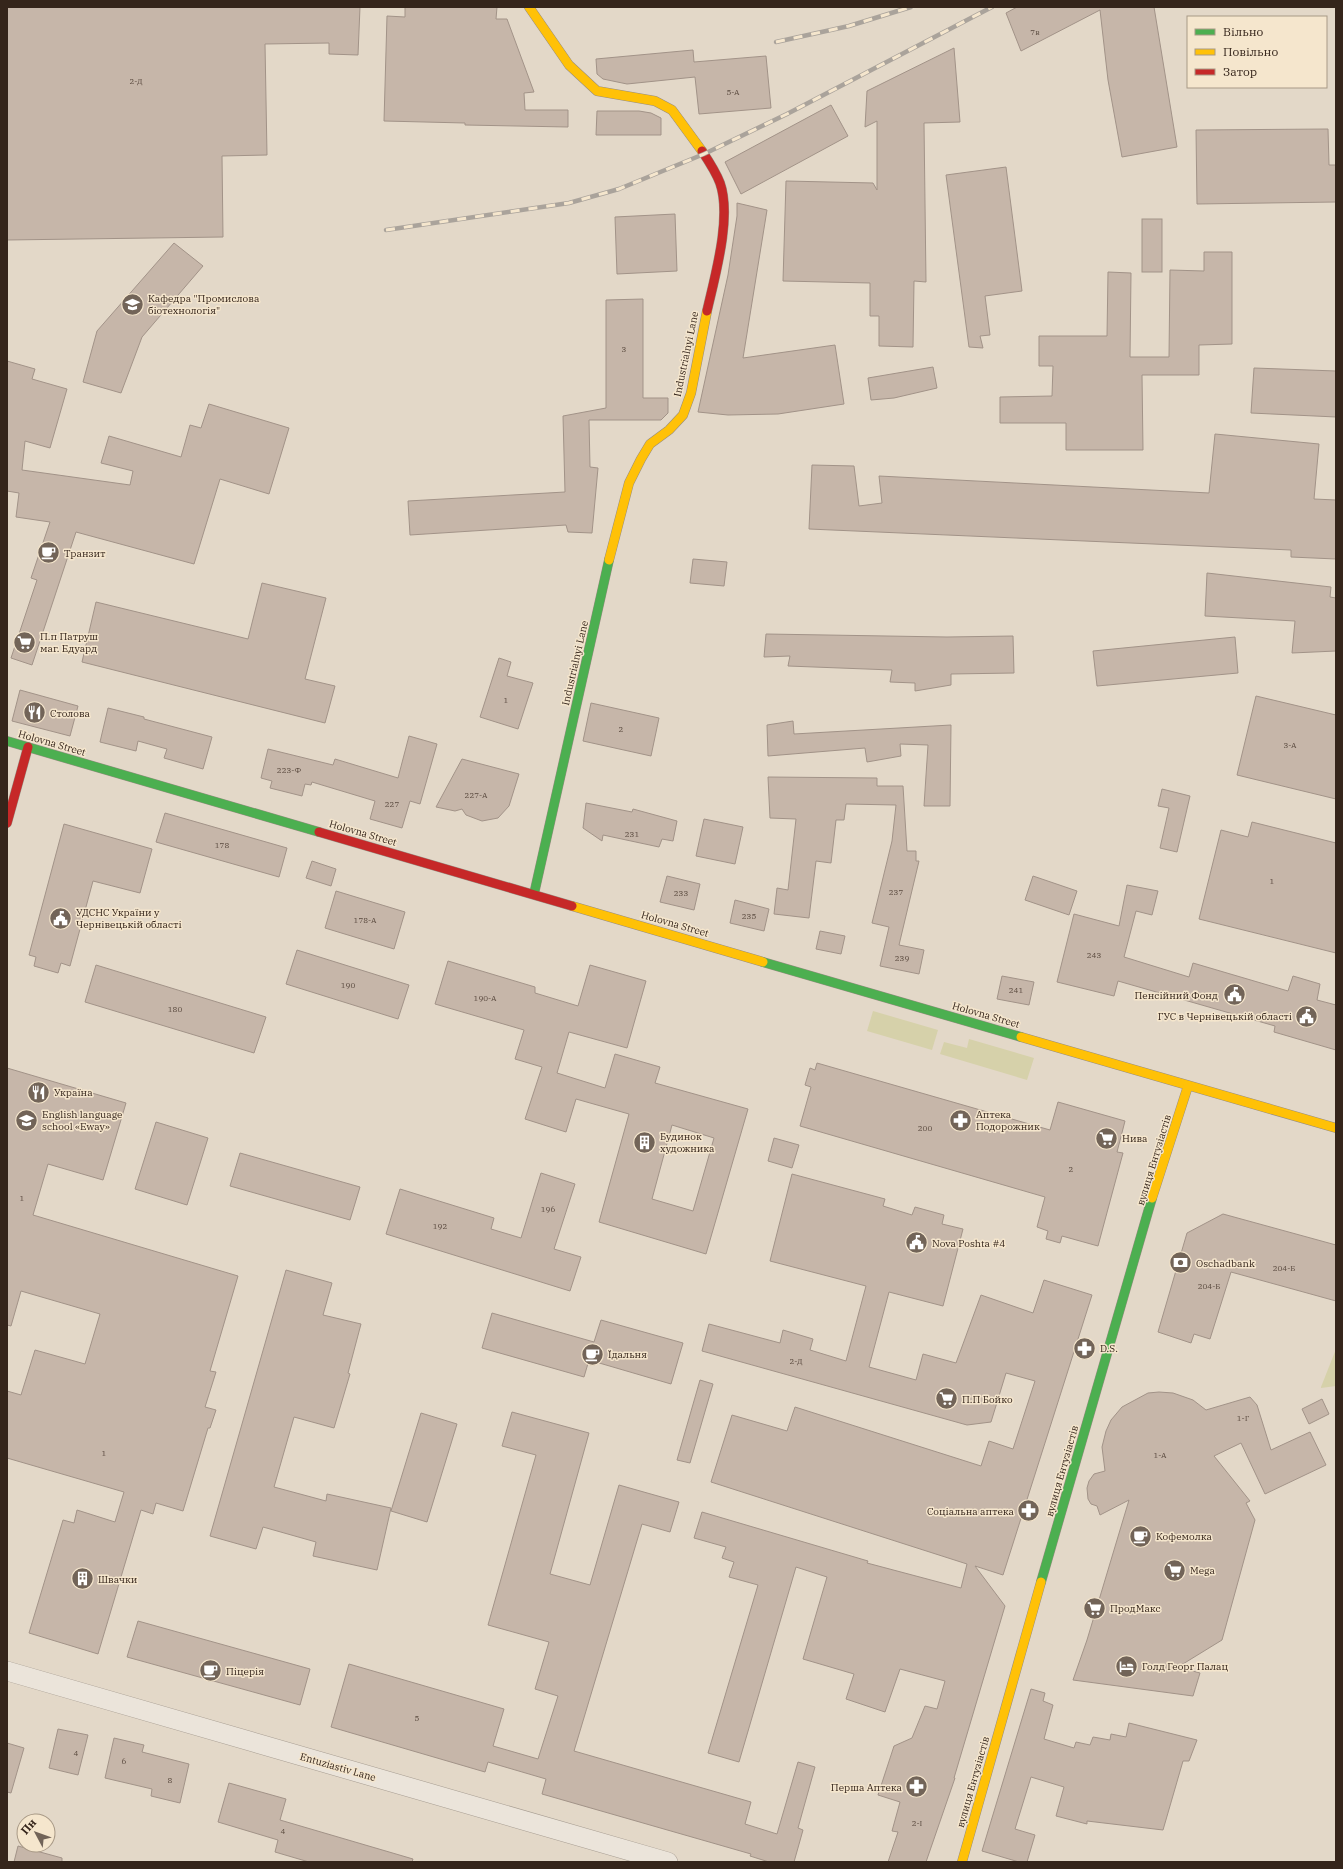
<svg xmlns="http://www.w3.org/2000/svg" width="1343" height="1869" font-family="'IBM Plex Serif',serif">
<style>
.green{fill:#d6d1aa}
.building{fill:#c6b6a9;stroke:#a29388;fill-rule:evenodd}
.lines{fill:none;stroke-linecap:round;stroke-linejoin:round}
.street-casing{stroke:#a79d92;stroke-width:20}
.fast-casing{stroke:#978d82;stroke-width:10}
.slow-casing{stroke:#978d82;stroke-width:10}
.jam-casing{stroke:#978d82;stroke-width:10}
.street{stroke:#ebe4da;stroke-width:19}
.fast{stroke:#4caf50;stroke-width:9}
.slow{stroke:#ffc107;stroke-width:9}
.jam{stroke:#c62828;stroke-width:9}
.rail-casing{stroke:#aaa39b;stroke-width:4.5}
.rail{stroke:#f5e6cd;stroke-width:3;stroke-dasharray:9;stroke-linecap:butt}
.labels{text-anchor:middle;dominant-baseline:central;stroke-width:3;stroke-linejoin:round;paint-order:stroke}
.number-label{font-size:8px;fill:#59493e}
.poi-label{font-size:10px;fill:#35251b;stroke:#f5e6cd;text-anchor:start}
.street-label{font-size:10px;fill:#35251b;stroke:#f5e6cd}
</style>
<rect width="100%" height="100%" fill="#e3d8c8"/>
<g class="green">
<polygon points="873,1011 938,1030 932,1050 867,1031"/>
<polygon points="969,1039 1034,1058 1027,1080 940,1054 944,1042 967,1048"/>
<polygon points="1336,1349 1336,1386 1321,1388 1321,1387"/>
</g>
<g class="building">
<polygon points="7,7 360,7 358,55 329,54 329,43 265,44 267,155 222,156 223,237 7,240"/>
<polygon points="405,7 497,7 496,19 507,19 534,92 524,93 525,110 568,110 568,127 465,125 465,123 384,121 387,16 405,17"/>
<polygon points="1017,7 1154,7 1177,147 1122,157 1108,80 1100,10 1021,51 1006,13"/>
<polygon points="954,48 960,122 924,123 926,282 914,281 913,347 879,346 879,316 870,316 870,283 783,281 786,181 873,183 877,190 877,121 865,127 867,91"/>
<polygon points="693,50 694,62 766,56 771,108 699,114 695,77 627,84 603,79 597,74 596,59"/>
<polygon points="831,105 848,136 741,194 725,162"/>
<polygon points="597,111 639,111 651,113 661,118 661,135 596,135"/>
<polygon points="1328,129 1329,165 1336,165 1336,202 1197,204 1196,130"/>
<polygon points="1006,167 1022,291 985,296 990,335 980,336 983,348 969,347 946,175"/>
<polygon points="737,203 767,210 743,358 835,345 844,404 778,414 728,415 698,412 728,275 737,216"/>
<polygon points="675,214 677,271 617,274 615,217"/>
<rect x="1142" y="219" width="20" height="53"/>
<polygon points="174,243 203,266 142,337 121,393 83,382 97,331"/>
<polygon points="1204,252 1232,252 1232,344 1199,345 1199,375 1142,375 1143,450 1066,450 1066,423 1000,423 1000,397 1052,396 1053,366 1039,366 1039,336 1107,336 1108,272 1131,273 1130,357 1169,357 1170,270 1204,271"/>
<polygon points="643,299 643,398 668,398 668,413 661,420 589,420 590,467 598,468 592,533 568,532 566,525 410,535 408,501 565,492 563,416 606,408 606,300"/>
<polygon points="7,361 35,369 32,379 67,389 50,448 25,441 22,470 130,485 133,471 101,463 109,436 181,457 190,425 201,428 209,404 289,428 269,494 220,479 194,564 76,532 32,665 11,658 37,580 31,578 50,522 16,517 19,493 7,491"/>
<polygon points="933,367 937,388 894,398 871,400 868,378"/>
<polygon points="1254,368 1336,371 1336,417 1251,413"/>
<polygon points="1215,434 1319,444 1314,499 1336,500 1336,559 1291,557 1291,550 809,529 812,465 854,466 859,506 882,503 879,476 1209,493"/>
<polygon points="693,559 727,562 724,586 690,583"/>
<polygon points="1207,573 1331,587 1330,597 1336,598 1336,651 1292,653 1295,621 1205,616"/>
<polygon points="262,583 326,598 305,679 335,686 325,723 82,662 96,602 248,639"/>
<polygon points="766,634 947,637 1013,636 1014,673 951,674 951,685 915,691 915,683 890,682 892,670 788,666 790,656 764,657"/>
<polygon points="1235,637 1238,673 1097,686 1093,651"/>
<polygon points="499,658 511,662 507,676 533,683 518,729 480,717"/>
<polygon points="20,690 78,706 70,736 12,721"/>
<polygon points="1256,696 1336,715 1336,799 1237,775"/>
<polygon points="591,703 659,718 651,756 583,741"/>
<polygon points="108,708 144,717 144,719 212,737 203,769 164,758 167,749 138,741 136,751 100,742"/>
<polygon points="793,721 794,734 951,725 950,806 924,806 928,745 900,744 901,756 867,762 865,748 768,756 767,725"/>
<polygon points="409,736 437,744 420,804 410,801 402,828 370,819 375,801 312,782 311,785 305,784 302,796 270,788 272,781 261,778 268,749 333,765 335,759 398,778"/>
<polygon points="462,759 519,774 509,806 498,818 482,821 466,815 462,809 455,811 436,807"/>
<polygon points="768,777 877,778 877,786 903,786 907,851 916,851 916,861 919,861 899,945 924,950 919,974 880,966 889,927 872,923 892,841 896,805 846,804 844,820 836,820 831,863 816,861 809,918 774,914 777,888 788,890 796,819 770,818"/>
<polygon points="1162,789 1190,796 1177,852 1160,848 1169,808 1158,806"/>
<polygon points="586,803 632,812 633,809 677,821 673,841 662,839 659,847 603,835 602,841 583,828"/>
<polygon points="165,813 287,848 279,877 156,842"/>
<polygon points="704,819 743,827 735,864 696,856"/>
<polygon points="1252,822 1336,843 1336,953 1199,919 1221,830 1248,837"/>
<polygon points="64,824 152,849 140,893 93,881 70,966 61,963 58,973 34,966 36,957 29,955"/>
<polygon points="312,861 336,869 331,886 306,878"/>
<polygon points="667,876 700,884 694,910 660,902"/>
<polygon points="1033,876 1077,891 1069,915 1025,900"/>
<polygon points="1127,885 1158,891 1152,915 1136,911 1124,957 1189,977 1193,963 1288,991 1293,976 1320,984 1317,1000 1336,1005 1336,1050 1274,1032 1275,1026 1118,981 1114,996 1057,982 1074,914 1119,926"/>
<polygon points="336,891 405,912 394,949 325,928"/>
<polygon points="735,900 769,909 764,931 730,923"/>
<polygon points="820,931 845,936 841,954 816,949"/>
<polygon points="297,950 409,985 398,1019 286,984"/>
<path d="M448 961 535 987V993L578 1006 590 965 646 981 627 1048 569 1032 557 1073 605 1088 615 1054 660 1067 655 1083 748 1109 706 1254 599 1222 629 1114 576 1099 566 1132 525 1119 542 1067 515 1059 524 1030 435 1004ZM672 1125 714 1138 693 1211 652 1199Z"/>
<polygon points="96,965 266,1017 254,1053 85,1002"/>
<polygon points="1002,976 1034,982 1029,1005 997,999"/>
<polygon points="817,1063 1050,1130 1058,1102 1125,1121 1117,1152 1123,1153 1098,1246 1062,1236 1060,1243 1046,1239 1048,1231 1037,1227 1045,1197 800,1126 811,1087 805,1085 810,1068 815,1070"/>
<polygon points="7,1068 126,1103 103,1180 48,1164 33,1215 238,1276 210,1371 216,1372 205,1407 216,1410 210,1428 208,1428 183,1511 156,1503 153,1514 141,1510 98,1654 29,1633 63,1520 74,1523 77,1510 115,1522 124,1492 7,1458 7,1391 21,1395 35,1350 85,1364 100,1314 21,1291 11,1326 7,1325"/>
<polygon points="156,1122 208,1138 187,1205 135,1189"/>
<polygon points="774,1138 799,1145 792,1168 768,1161"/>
<polygon points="240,1153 360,1187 350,1220 230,1186"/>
<polygon points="541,1173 575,1184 554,1249 581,1257 570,1291 386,1234 400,1189 494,1218 491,1229 521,1238"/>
<polygon points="792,1174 885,1199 883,1206 912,1215 915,1207 944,1215 942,1224 963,1229 943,1306 889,1292 869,1367 916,1380 923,1354 956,1363 981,1295 1033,1313 1044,1280 1092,1295 1003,1575 975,1566 1005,1606 954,1778 955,1778 926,1862 888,1862 898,1832 892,1831 900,1802 878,1795 894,1746 912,1738 925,1706 937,1709 945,1681 900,1669 885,1712 846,1699 854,1674 803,1659 827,1577 796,1567 739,1762 708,1753 758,1585 729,1577 734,1562 722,1558 726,1547 694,1538 702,1512 868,1561 867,1563 961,1588 967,1564 711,1482 732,1415 787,1431 795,1407 981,1466 989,1441 1013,1449 1035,1381 1006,1373 991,1422 967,1425 702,1351 709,1324 780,1343 783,1330 813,1339 810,1350 846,1361 866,1286 770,1261"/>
<polygon points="1223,1214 1336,1245 1336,1301 1231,1272 1210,1339 1194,1334 1191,1343 1158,1332 1187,1233"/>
<polygon points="286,1270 332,1283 323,1315 361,1324 348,1373 350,1374 334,1428 294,1417 274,1487 326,1501 327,1494 391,1508 377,1570 313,1556 316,1542 263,1527 256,1549 210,1536"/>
<polygon points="492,1313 594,1342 601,1320 683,1343 671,1384 589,1360 584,1377 482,1348"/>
<polygon points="700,1380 713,1384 690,1463 677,1460"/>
<polygon points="1159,1392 1173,1393 1193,1400 1206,1410 1250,1397 1257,1405 1271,1450 1310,1432 1326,1465 1265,1494 1241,1443 1214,1456 1250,1501 1246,1503 1255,1520 1222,1640 1178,1667 1200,1673 1193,1696 1073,1680 1087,1640 1129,1500 1100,1515 1097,1506 1091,1504 1088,1499 1087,1488 1089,1481 1094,1474 1105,1471 1102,1447 1106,1431 1111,1420 1122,1407 1148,1393"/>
<polygon points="1322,1399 1329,1414 1309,1424 1302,1409"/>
<polygon points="512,1412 589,1433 550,1574 590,1585 619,1485 679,1502 670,1532 642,1524 574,1751 751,1802 745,1824 777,1834 798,1762 815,1767 798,1828 803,1830 794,1862 769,1862 750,1856 751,1854 542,1794 546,1779 488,1762 485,1772 331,1727 349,1664 504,1709 493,1746 538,1759 558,1696 535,1689 549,1642 488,1625 536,1455 502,1446"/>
<polygon points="421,1413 457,1424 427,1522 391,1511"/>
<polygon points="138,1621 310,1669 300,1705 127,1657"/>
<polygon points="1031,1689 1045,1693 1043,1701 1053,1705 1044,1739 1074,1748 1076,1742 1090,1745 1093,1737 1110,1740 1111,1734 1126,1737 1129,1723 1197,1740 1189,1761 1183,1761 1163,1830 1087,1821 1087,1824 1056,1816 1064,1787 1031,1777 1015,1829 1035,1835 1027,1862 1019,1862 982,1851"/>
<polygon points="58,1729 88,1735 78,1775 49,1768"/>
<polygon points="114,1738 144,1745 142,1752 189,1764 180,1803 151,1796 152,1789 105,1778"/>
<polygon points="7,1743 24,1748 11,1793 7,1792"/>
<polygon points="229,1783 286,1799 280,1820 413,1859 412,1862 309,1862 275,1852 278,1840 218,1822"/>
<polygon points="18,1846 62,1858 62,1862 14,1862"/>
</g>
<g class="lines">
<defs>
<polyline id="street" points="7,1671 668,1862"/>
<g id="fast">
<polyline points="7,741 319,832"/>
<polyline points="534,894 609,560"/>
<polyline points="763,962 1021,1037"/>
<polyline points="1041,1582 1152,1198"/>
</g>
<g id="slow">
<polyline points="529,7 569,65 597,91 655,101 672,110 702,151"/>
<polyline points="609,560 629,483 641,459 650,444 669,430 683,415 691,393 707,311"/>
<polyline points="572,906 763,962"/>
<polyline points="1021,1037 1336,1128"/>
<polyline points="1152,1198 1188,1086"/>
<polyline points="962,1862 1041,1582"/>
</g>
<g id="jam">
<path d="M702 151C708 160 716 172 720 183 732 217 715 276 707 311"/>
<polyline points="7,823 28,747"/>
<polyline points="319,832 572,906"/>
</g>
</defs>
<use href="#street" class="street-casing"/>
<use href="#fast" class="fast-casing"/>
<use href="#slow" class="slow-casing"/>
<use href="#jam" class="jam-casing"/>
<use href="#street" class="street"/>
<use href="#fast" class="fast"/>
<use href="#slow" class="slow"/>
<use href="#jam" class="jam"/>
<defs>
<g id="rail">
<polyline points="776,42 849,26 911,7"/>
<polyline points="386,230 569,203 619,189 704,154 787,114 992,7"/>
</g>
</defs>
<use href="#rail" class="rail-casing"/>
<use href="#rail" class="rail"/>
</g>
<defs>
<symbol id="university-disc" viewBox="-11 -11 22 22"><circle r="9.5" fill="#726458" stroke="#f5e6cd"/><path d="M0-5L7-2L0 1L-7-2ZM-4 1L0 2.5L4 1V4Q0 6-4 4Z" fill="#fff"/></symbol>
<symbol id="cafe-disc" viewBox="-11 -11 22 22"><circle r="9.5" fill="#726458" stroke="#f5e6cd"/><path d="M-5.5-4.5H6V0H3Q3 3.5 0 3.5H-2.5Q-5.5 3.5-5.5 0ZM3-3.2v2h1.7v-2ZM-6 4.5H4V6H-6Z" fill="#fff"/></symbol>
<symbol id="supermarket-disc" viewBox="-11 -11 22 22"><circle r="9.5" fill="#726458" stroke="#f5e6cd"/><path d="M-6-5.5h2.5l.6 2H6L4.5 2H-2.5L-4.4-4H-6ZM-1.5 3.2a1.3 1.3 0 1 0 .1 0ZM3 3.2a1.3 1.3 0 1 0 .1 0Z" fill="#fff"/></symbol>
<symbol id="restaurant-disc" viewBox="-11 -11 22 22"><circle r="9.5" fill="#726458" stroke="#f5e6cd"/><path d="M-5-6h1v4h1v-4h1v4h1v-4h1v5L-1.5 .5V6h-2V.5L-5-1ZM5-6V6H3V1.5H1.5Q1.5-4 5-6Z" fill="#fff"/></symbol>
<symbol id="civic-disc" viewBox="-11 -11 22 22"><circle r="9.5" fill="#726458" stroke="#f5e6cd"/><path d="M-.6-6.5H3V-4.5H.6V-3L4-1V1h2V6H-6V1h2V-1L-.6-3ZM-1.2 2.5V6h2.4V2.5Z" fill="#fff"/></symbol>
<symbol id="school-disc" viewBox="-11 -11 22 22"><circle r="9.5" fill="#726458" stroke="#f5e6cd"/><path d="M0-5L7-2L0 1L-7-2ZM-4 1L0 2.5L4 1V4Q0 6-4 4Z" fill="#fff"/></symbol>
<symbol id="pharmacy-disc" viewBox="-11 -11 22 22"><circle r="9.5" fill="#726458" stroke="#f5e6cd"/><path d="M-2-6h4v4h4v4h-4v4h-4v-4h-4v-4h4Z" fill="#fff"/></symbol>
<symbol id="building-disc" viewBox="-11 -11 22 22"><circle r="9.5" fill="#726458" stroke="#f5e6cd"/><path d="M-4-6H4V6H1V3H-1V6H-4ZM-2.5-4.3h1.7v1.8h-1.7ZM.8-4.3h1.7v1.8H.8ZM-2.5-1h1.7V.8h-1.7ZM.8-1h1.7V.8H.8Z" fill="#fff"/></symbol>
<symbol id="bank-disc" viewBox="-11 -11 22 22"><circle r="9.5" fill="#726458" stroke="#f5e6cd"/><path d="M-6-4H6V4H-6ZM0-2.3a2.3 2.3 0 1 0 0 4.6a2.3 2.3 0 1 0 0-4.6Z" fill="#fff"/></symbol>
<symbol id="hotel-disc" viewBox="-11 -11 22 22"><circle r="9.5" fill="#726458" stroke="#f5e6cd"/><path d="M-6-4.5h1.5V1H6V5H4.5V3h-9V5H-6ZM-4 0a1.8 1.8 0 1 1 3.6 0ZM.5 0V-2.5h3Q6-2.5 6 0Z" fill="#fff"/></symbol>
</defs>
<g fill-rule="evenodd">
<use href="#university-disc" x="120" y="292" width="25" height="25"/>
<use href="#cafe-disc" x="36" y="540" width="25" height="25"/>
<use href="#supermarket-disc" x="12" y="630" width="25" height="25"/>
<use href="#restaurant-disc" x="22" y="700" width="25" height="25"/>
<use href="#civic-disc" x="48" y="906" width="25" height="25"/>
<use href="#civic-disc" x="1222" y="982" width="25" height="25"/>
<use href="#civic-disc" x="1294" y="1004" width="25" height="25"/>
<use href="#restaurant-disc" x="26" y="1080" width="25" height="25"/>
<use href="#school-disc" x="14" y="1108" width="25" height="25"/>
<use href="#pharmacy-disc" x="948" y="1108" width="25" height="25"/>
<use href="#supermarket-disc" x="1094" y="1126" width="25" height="25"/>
<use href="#building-disc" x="632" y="1130" width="25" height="25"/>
<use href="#civic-disc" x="904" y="1230" width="25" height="25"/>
<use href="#bank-disc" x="1168" y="1250" width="25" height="25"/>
<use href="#pharmacy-disc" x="1072" y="1336" width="25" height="25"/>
<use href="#cafe-disc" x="580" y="1342" width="25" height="25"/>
<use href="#supermarket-disc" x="934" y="1386" width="25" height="25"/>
<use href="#pharmacy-disc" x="1016" y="1498" width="25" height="25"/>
<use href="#cafe-disc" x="1128" y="1524" width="25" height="25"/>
<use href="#supermarket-disc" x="1162" y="1558" width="25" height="25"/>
<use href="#building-disc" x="70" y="1566" width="25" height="25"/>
<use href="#supermarket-disc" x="1082" y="1596" width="25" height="25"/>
<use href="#hotel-disc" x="1114" y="1654" width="25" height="25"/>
<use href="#cafe-disc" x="198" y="1658" width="25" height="25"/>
<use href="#pharmacy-disc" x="904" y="1774" width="25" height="25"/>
</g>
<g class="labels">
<g class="number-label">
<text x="1035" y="32">7в</text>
<text x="136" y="81">2-Д</text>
<text x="733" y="92">5-А</text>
<text x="624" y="349">3</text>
<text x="506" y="700">1</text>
<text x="621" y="729">2</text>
<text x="1290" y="745">3-А</text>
<text x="289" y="770">223-Ф</text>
<text x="476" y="795">227-А</text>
<text x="392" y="804">227</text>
<text x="632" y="834">231</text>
<text x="222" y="845">178</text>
<text x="1272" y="881">1</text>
<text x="896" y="892">237</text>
<text x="681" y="893">233</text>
<text x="749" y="916">235</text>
<text x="365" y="920">178-А</text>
<text x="1094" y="955">243</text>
<text x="902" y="958">239</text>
<text x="348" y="985">190</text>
<text x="1016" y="990">241</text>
<text x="485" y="998">190-А</text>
<text x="175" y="1009">180</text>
<text x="925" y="1128">200</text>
<text x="1071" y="1169">2</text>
<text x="22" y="1198">1</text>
<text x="548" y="1209">196</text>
<text x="440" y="1226">192</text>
<text x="1284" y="1268">204-Б</text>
<text x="1209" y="1286">204-Б</text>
<text x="796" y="1361">2-Д</text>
<text x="1243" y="1418">1-Г</text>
<text x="104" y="1453">1</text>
<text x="1160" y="1455">1-А</text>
<text x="417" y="1718">5</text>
<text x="76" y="1753">4</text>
<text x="124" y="1761">6</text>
<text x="170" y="1780">8</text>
<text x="917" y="1823">2-І</text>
<text x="283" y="1831">4</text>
</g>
<g class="poi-label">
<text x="148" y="298">Кафедра "Промислова<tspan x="148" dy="12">біотехнологія"</tspan></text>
<text x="64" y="553">Транзит</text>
<text x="40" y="636">П.п Патруш<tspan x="40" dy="12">маг. Едуард</tspan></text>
<text x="50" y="713">Столова</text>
<text x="76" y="912">УДСНС України у<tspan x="76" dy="12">Чернівецькій області</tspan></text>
<text x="1218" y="995" text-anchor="end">Пенсійний Фонд</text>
<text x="1292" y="1016" text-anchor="end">ГУС в Чернівецькій області</text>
<text x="54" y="1092">Україна</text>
<text x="42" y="1114">English language<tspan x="42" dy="12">school «Eway»</tspan></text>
<text x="976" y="1114">Аптека<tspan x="976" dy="12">Подорожник</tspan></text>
<text x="660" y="1136">Будинок<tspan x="660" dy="12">художника</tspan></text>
<text x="1122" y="1138">Нива</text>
<text x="932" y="1243">Nova Poshta #4</text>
<text x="1196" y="1263">Oschadbank</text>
<text x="1100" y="1348">D.S.</text>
<text x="608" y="1354">Їдальня</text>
<text x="962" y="1399">П.П Бойко</text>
<text x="1014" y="1511" text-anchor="end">Соціальна аптека</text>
<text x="1156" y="1536">Кофемолка</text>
<text x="1190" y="1570">Mega</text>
<text x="98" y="1579">Швачки</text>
<text x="1110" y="1608">ПродМакс</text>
<text x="1142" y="1666">Голд Георг Палац</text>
<text x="226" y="1671">Піцерія</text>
<text x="902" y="1787" text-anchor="end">Перша Аптека</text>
</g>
<g class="street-label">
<text transform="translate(686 354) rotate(-78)">Industrialnyi Lane</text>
<text transform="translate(575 663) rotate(-77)">Industrialnyi Lane</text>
<text transform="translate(52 743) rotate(16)">Holovna Street</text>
<text transform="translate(363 833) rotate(16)">Holovna Street</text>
<text transform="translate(675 924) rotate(16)">Holovna Street</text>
<text transform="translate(986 1015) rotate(16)">Holovna Street</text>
<text transform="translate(1154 1160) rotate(-73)">вулиця Ентузіастів</text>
<text transform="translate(1062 1471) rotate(-74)">вулиця Ентузіастів</text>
<text transform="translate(338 1767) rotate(16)">Entuziastiv Lane</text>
<text transform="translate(973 1782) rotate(-74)">вулиця Ентузіастів</text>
</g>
</g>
<rect width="1343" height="1869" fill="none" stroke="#35251b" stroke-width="16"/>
<rect x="1187" y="16" width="140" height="72" fill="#f5e6cd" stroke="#a89986"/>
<rect x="1195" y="29" width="20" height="6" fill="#4caf50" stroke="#a89986"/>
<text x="1223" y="36" font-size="12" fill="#35251b">Вільно</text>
<rect x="1195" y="49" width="20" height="6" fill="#ffc107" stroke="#a89986"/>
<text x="1223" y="56" font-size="12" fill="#35251b">Повільно</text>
<rect x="1195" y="69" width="20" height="6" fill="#c62828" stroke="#a89986"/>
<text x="1223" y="76" font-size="12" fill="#35251b">Затор</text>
<g transform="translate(36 1833) rotate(311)"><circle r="19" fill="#f5e6cd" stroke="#a89986"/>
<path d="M0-3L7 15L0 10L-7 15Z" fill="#726458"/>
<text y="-6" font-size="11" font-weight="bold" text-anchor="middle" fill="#35251b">Пн</text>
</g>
</svg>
